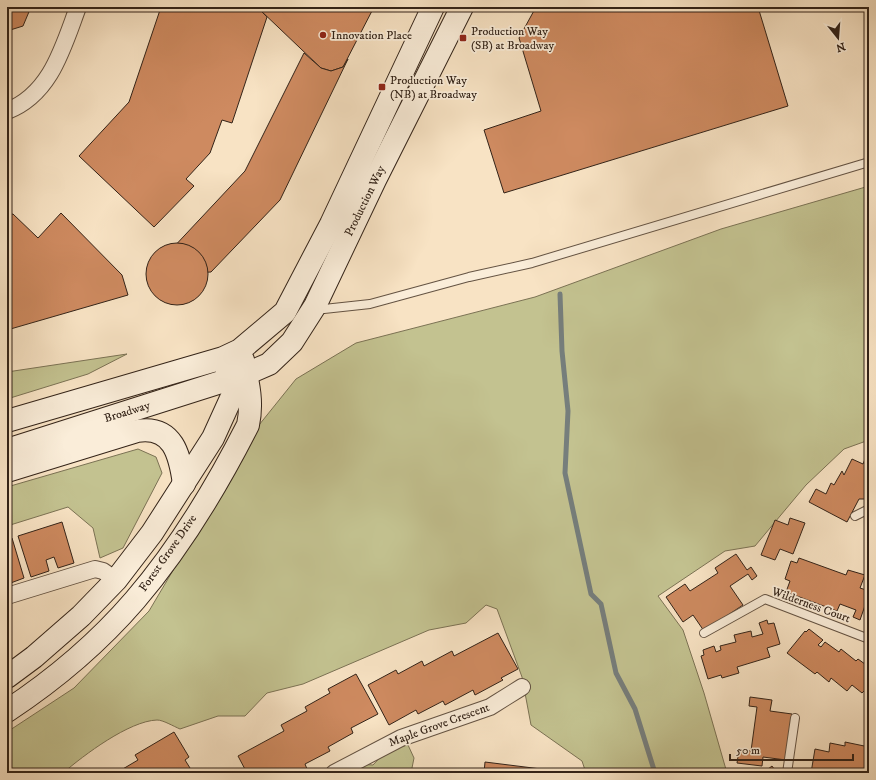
<svg xmlns="http://www.w3.org/2000/svg" width="876" height="780" font-family="'IM FELL DW Pica',serif">
<style>
.green{fill:#c3c290;stroke:#7b7254}
.lines{fill:none;stroke-linecap:round;stroke-linejoin:round}
.stream{stroke:#767e7c;stroke-width:5}
.building{fill:#ce8a60;stroke:#332318}
.lane-casing{stroke:#645343;stroke-width:10}
.street-casing{stroke:#645343;stroke-width:18}
.secondary-casing{stroke:#332318;stroke-width:24}
.lane{stroke:#faedd9;stroke-width:8}
.street{stroke:#faedd9;stroke-width:16}
.secondary{stroke:#faedd9;stroke-width:22}
.poi-dot{fill:#8f2418;stroke:#faedd9;stroke-width:1.5}
.labels{text-anchor:middle;dominant-baseline:central;stroke-width:3.5;stroke-linejoin:round;paint-order:stroke}
.poi-label{font-size:12px;fill:#332318;stroke:#faedd9;text-anchor:start}
.street-label{font-size:12px;fill:#332318;stroke:#faedd9}
</style>
<rect width="100%" height="100%" fill="#f8e3c4"/>
<filter id="stains"><feTurbulence type="fractalNoise" baseFrequency=".005" numOctaves="4"/><feColorMatrix values="0 0 0 0 .2 0 0 0 0 .09 0 0 0 0 .02 0 0 0 .5 -.17"/></filter>
<radialGradient id="worn" r=".72"><stop offset=".6" stop-color="#630" stop-opacity="0"/><stop offset="1" stop-color="#630" stop-opacity=".3"/></radialGradient>
<g class="green">
<path d="M869 186V440L844 449 806 485 755 546 725 551 658 596 683 630 704 693 727 773H586L582 761 531 725 522 677 497 609 486 605 466 623 429 630 303 684 267 693 245 716H218L180 729C173 726 163 720 157 720 129 721 84 755 63 773H7V732L74 688 149 611 259 425 296 379 356 343 535 297 721 229Z"/>
<polygon points="127,354 88,374 7,399 7,372"/>
<polygon points="138,449 156,457 162,473 123,548 100,558 93,528 68,507 7,526 7,487"/>
<polygon points="408,745 414,758 411,773 345,773 356,764 373,765 387,750"/>
</g>
<g class="lines">
<polyline class="stream" points="560,294 562,351 568,411 565,473 591,594 601,604 616,673 635,709 655,773"/>
</g>
<g class="building">
<polygon points="7,7 31,7 23,26 7,31"/>
<polygon points="161,7 257,7 267,17 232,123 222,120 210,153 186,179 194,186 154,227 79,156 129,102"/>
<polygon points="257,7 374,7 343,67 331,71 321,68"/>
<polygon points="536,7 758,7 788,106 504,193 484,130 541,111 519,38"/>
<polygon points="304,53 321,68 331,71 343,67 348,59 280,200 211,272 192,273 170,251 245,171"/>
<polygon points="61,213 122,275 128,295 7,330 7,215 13,214 38,238"/>
<circle cx="177" cy="274" r="31"/>
<polygon points="867,454 869,455 869,492 865,499 859,499 847,522 809,502 816,489 826,494 831,483 834,485 842,471 844,475 852,459 863,464"/>
<polygon points="790,518 805,523 793,554 780,549 775,560 761,555 775,520 788,525"/>
<polygon points="62,522 74,563 58,568 54,557 46,560 49,571 31,577 18,536"/>
<polygon points="12,538 24,578 8,584 7,540"/>
<polygon points="736,554 747,570 751,567 757,576 752,580 748,574 730,586 743,605 704,631 693,615 683,622 666,597 685,584 690,591 718,573 715,568"/>
<polygon points="799,558 846,575 848,570 865,575 860,588 869,591 869,594 860,620 853,617 856,610 840,604 837,611 786,592 790,581 785,579 791,561 797,563"/>
<polygon points="767,620 768,624 774,623 780,644 767,648 770,657 737,667 739,673 722,678 721,675 708,679 701,656 704,655 703,650 714,646 716,652 721,650 720,646 736,642 734,635 751,631 752,637 763,634 759,623"/>
<polygon points="809,629 823,640 818,645 821,647 825,642 839,652 841,649 856,661 858,659 869,667 869,695 864,691 862,693 852,685 847,691 831,678 829,682 817,672 815,674 787,653 805,631 806,632"/>
<polygon points="498,633 518,669 501,678 503,680 475,695 473,690 445,705 443,701 418,714 416,710 389,725 368,685 396,670 398,674 422,661 424,666 452,651 454,656"/>
<polygon points="356,674 378,714 351,728 353,733 328,747 330,751 305,764 307,769 300,773 247,773 238,756 284,731 281,725 307,711 305,707 330,693 328,689"/>
<polygon points="750,697 772,700 770,711 792,714 786,760 763,757 762,766 737,763 739,750 751,751 757,707 749,706"/>
<polygon points="174,732 189,757 185,760 190,768 183,773 116,773 138,760 135,755"/>
<polygon points="845,742 869,747 869,773 811,773 815,749 829,752 830,743 845,746"/>
<polygon points="485,762 573,773 484,773"/>
<polygon points="772,766 777,773 763,773"/>
</g>
<g class="lines">
<defs>
<g id="lane">
<polyline points="867,7 869,8"/>
<polyline points="317,306 324,309 370,304 469,277 532,263 869,162"/>
<polyline points="855,516 869,509"/>
<polyline points="704,633 765,599 869,639"/>
<polyline points="787,773 795,718"/>
</g>
<g id="street">
<path d="M7 111C51 94 63 47 78 7"/>
<polyline points="7,596 95,569 103,571 116,580"/>
<polyline points="334,773 401,738 490,707 522,687"/>
</g>
<g id="secondary">
<polyline points="7,421 223,358 240,350 285,312 331,224 433,7"/>
<polyline points="7,450 246,374 269,364 292,342 315,306 375,180 462,7"/>
<path d="M7 471 137 431C173 425 180 455 184 484"/>
<polyline points="7,677 34,657 81,616 116,580 152,533 213,438 233,394 226,367"/>
<path d="M7 711C54 680 98 643 135 600 178 550 218 484 248 425 253 402 248 382 243 360"/>
</g>
</defs>
<use href="#lane" class="lane-casing"/>
<use href="#street" class="street-casing"/>
<use href="#secondary" class="secondary-casing"/>
<use href="#lane" class="lane"/>
<use href="#street" class="street"/>
<use href="#secondary" class="secondary"/>
</g>
<g class="poi-dot">
<circle cx="323" cy="35" r="4"/>
<rect x="459" y="34" width="8" height="8" rx="2"/>
<rect x="378" y="83" width="8" height="8" rx="2"/>
</g>
<g class="labels">
<g class="poi-label">
<text x="471" y="31">Production Way<tspan x="471" dy="14">(SB) at Broadway</tspan></text>
<text x="331" y="35">Innovation Place</text>
<text x="390" y="80">Production Way<tspan x="390" dy="14">(NB) at Broadway</tspan></text>
</g>
<g class="street-label">
<text transform="translate(365 201) rotate(-64)">Production Way</text>
<text transform="translate(127 412) rotate(-17)">Broadway</text>
<text transform="translate(168 553) rotate(-55)">Forest Grove Drive</text>
<text transform="translate(811 605) rotate(20)">Wilderness Court</text>
<text transform="translate(439 725) rotate(-20)">Maple Grove Crescent</text>
</g>
</g>
<rect width="876" height="780" fill="none" stroke="#f8e3c4" stroke-width="24"/>
<rect x="8" y="8" width="860" height="764" fill="none" stroke="#332318" stroke-width="2"/>
<rect x="12" y="12" width="852" height="756" fill="none" stroke="#332318"/>
<g transform="translate(838 38) rotate(163)" stroke="#faedd9" stroke-width="3" paint-order="stroke">
<path d="M0-3L7 15L0 10L-7 15Z" fill="#332318"/>
<text y="-6" font-size="11" font-weight="bold" text-anchor="middle" fill="#332318">N</text>
</g>
<path d="M730 754v6h123v-6" fill="none" stroke="#332318" stroke-width="2"/>
<text x="736" y="754" font-size="12" fill="#332318" stroke="#faedd9" stroke-width="3" paint-order="stroke">50 m</text>
<rect width="100%" height="100%" filter="url(#stains)"/>
<rect width="100%" height="100%" fill="url(#worn)"/>
</svg>
